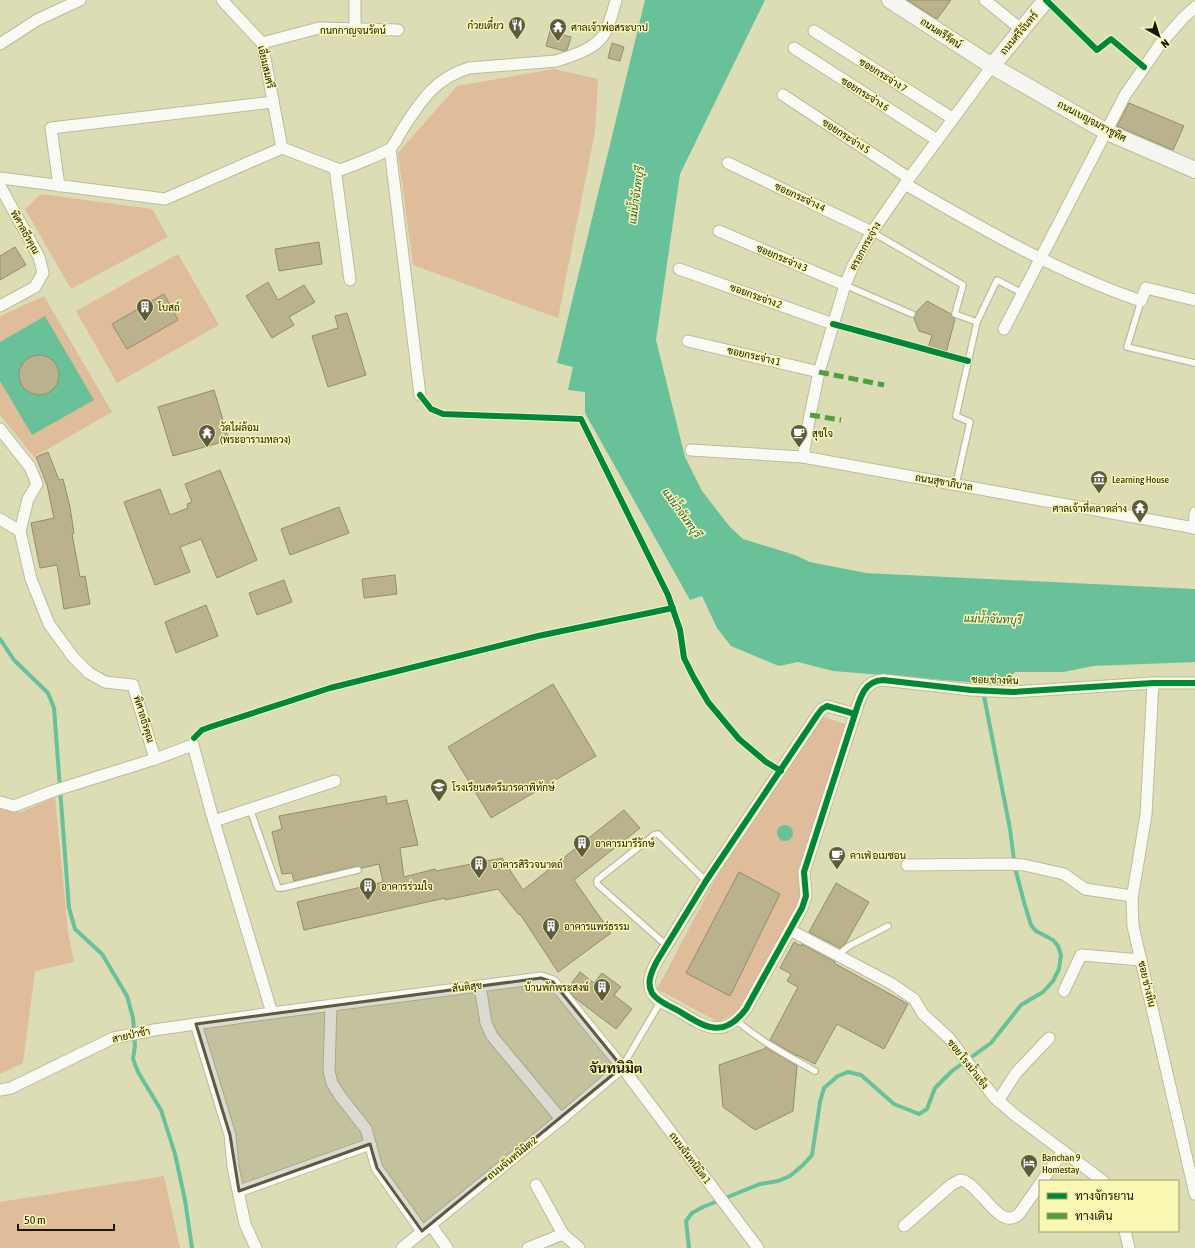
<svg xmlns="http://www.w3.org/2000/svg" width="1195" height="1248" font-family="'Asap Condensed',Sarabun,sans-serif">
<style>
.green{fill:#e0bd9a}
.water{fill:#69c199}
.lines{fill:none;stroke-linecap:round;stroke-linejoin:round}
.stream{stroke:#69c199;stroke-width:4}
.building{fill:#bab28d;stroke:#928d6f}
.lane-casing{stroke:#bcbb9d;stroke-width:8}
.street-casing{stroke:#bcbb9d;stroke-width:13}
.secondary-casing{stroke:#bcbb9d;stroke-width:18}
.lane{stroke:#fafaf4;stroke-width:5.5}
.street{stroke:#fafaf4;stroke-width:11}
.secondary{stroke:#f6f6f0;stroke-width:16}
.quiet{stroke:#4ea13c;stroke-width:5;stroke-dasharray:10 5;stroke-linecap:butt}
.cycleway-casing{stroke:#f9f8b2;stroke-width:8}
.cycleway{stroke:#00873e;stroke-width:6}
.marked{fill:#5d5b3f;fill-opacity:0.2;stroke:#5d5b3f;stroke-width:3;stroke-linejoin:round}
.labels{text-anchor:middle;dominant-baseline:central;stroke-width:3;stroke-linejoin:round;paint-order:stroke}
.poi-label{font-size:10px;fill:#181600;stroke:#f9f8b2;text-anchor:start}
.street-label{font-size:10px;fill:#181600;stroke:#f9f8b2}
.water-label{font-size:11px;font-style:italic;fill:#2d5e4c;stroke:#f9f8b2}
.district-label{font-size:14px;font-weight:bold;fill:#181600;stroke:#f9f8b2}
</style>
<rect width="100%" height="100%" fill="#dcdcb5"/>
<g class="green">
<polygon points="554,69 598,79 595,132 558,318 413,265 398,153 457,86"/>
<polygon points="41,194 152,209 168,237 71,289 25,209"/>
<polygon points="178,254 219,325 117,383 76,311"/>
<polygon points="44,296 112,412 34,457 0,415 0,316"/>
<polygon points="822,716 847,725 798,876 800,898 740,1010 718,1022 657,989 726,859"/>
<polygon points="55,797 68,932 74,962 35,971 23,1063 0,1074 0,807 21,812"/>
<polygon points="164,1176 180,1248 0,1248 0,1202"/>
</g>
<g class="water">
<polygon points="645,0 765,0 680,174 656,340 685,457 702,491 730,527 743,539 795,555 810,562 866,573 1195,589 1195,662 1093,666 1064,672 1015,672 1004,685 833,671 798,662 779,666 731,646 717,628 702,596 690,600 585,413 585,392 568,390 573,367 557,363"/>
<polygon points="45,316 94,400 32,435 0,381 0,342"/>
<circle cx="785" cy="833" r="8"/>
</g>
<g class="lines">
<g class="stream">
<polyline points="0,639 14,660 48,693 54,708 69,908 75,929 102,954 127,996 133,1018 135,1046 133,1059 138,1072 161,1110 175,1154 185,1200 192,1248"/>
<polyline points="689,1248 686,1221 692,1213 703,1207 760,1184 778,1181 790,1176 803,1165 812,1155 820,1102 824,1088 838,1076 848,1072 861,1075 894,1104 919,1114 927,1109 935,1088 952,1071 991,1043 1021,1005 1043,992 1053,981 1059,969 1061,955 1058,946 1053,940 1036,931 1031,925 1024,902 1015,868 1010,829 983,691"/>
</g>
</g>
<g class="building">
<polygon points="907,0 951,0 937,19"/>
<polygon points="550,31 571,37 567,50 564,51 546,46"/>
<polygon points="612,43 624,47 620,61 608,58"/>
<polygon points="1129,103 1184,126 1173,150 1117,126"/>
<polygon points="319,242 322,264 279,271 275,249"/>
<polygon points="15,247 26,265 0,280 0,256"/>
<polygon points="268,282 278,300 304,285 315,302 289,317 294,325 272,338 246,296"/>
<polygon points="164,294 178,320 127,349 112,324"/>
<polygon points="927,301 951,314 952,317 955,319 946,353 928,348 932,335 919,331 914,318 916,315 916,312"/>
<polygon points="347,313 366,375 328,387 312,336 338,328 335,316"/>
<circle cx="39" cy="375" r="20"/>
<polygon points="214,390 229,440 173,456 158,407"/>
<polygon points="48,452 59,480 63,479 70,507 74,533 72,534 80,577 85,576 90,604 64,609 57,565 40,568 31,523 54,518 47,485 36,457"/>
<polygon points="220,470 257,560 217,578 201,539 180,547 190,572 155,585 124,502 160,489 170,515 188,508 187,504 192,502 185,484"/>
<polygon points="339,507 349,533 290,555 281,529"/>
<polygon points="395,575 397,594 364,598 362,579"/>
<polygon points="284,580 292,602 257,615 249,593"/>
<polygon points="206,605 218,636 176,653 165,622"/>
<polygon points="553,684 596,756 491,818 448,747"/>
<polygon points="386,796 387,804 407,800 418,845 400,848 404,877 435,869 436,871 502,858 523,890 624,810 640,828 574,880 611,933 558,972 520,914 519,915 498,889 445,900 445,898 304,930 297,902 383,882 379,864 362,868 357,866 294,881 292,873 282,874 272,832 282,829 279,816"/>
<polygon points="739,872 780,894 730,996 686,973"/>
<polygon points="836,883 869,902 845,944 840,948 809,932"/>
<polygon points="794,942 801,946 802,944 835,962 834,963 908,1004 884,1049 837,1024 815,1064 797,1055 797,1056 770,1040 798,987 787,981 791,974 780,968"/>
<polygon points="580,972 594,983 602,973 621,987 614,995 632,1009 616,1029 575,998 567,989"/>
<polygon points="766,1047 797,1066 793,1111 755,1130 723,1107 719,1065 764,1049"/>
</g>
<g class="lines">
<defs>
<g id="lane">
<polyline points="872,232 963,285 955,314 977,322 997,280 1022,293"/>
<polyline points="845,285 912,314"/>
<polyline points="1141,301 1127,347 1195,363"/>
<polyline points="956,484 970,422 956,416 977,322"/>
<polyline points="250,809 278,888 282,888 358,870"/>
<polyline points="666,945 597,884 597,880 654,835 658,834 706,881"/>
<polyline points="838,955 849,946 888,926"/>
<path d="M736 1020C760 1041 788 1056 815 1071"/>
<polyline points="622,1067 661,1001"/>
</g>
<g id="street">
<polyline points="222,0 262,43 282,148"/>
<polyline points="985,0 1022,30"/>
<polyline points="355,29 355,0"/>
<polyline points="814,31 952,118"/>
<polyline points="262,43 319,28 398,30"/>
<polyline points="0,44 37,20 80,0"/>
<polyline points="794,48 937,140"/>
<polyline points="783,95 909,178"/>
<polyline points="390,149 420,395"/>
<polyline points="728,163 872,232"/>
<polyline points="335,168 350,280"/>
<path d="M0 178 165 199 282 148 340 170C349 167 387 152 391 148 396 142 400 133 404 127 422 99 436 78 469 68L556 61C572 56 596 49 605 33 610 23 613 11 616 0"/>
<path d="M905 184C981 228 1057 272 1141 301L1146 288 1195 300"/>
<polyline points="0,186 39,257 43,273 35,287 0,306"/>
<polyline points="59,186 51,128 273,102"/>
<polyline points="719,231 845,285"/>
<polyline points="679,269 833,324"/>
<polyline points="1004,329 1125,95 1161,43 1183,18 1195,7"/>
<polyline points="688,341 819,372"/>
<polyline points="0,429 30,467 37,484 28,499 20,531 31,579 49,624 73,657 89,673 105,682 133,685 155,759 193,745 212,815 272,1013"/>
<polyline points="691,450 803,457 1195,528"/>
<polyline points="803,457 810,415 819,372 845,285 853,266 872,232 905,184 992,66"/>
<polyline points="0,519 20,531"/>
<polyline points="1194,528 1195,513"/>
<polyline points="1153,683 1146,815 1132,899 1133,926 1195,1194"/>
<path d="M855 714 827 706 822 709 818 714 706 881 657 961C652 971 646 982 652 993 657 1001 669 1006 677 1010 704 1026 722 1041 746 1009L802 908 806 896 804 872 855 714C860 698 864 681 883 680L971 690 1013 692 1153 683H1195"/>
<polyline points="0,802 14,806 53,791 155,759"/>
<polyline points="214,821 335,781"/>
<polyline points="907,865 1008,864 1024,865 1064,874 1085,889 1132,896"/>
<polyline points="790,930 892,984 914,999 923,1014 949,1038 994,1097 1016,1116 1103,1181"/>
<polyline points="480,986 486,1023 492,1036 561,1119"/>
<polyline points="1064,991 1081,955 1141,960"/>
<polyline points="331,1005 329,1071 332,1083 340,1096 366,1129 377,1168 422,1231"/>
<polyline points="196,1024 230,1135 233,1167 245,1224 256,1248"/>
<polyline points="0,1090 11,1088 113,1038 154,1030 272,1013 541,978 553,982 622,1067 758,1248"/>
<polyline points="998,1101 1016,1073 1049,1038"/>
<polyline points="1042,1181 1063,1151"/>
<polyline points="536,1185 563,1234 579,1248"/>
<polyline points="239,1191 370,1144"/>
<polyline points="431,1225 447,1248"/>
<path d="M904 1226 951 1185 960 1180C979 1181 999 1233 1019 1214L1040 1184"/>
<polyline points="1125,1231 1129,1248"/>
<polyline points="402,1248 561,1119 622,1067"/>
<polyline points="528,1248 563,1234"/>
</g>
<g id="secondary">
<polyline points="890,0 992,66 1107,132 1195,170"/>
<polyline points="992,66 1046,0"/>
</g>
</defs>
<use href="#lane" class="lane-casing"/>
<use href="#street" class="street-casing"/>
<use href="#secondary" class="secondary-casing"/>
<use href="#lane" class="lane"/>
<use href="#street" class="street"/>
<use href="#secondary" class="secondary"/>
<g class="quiet">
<polyline points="819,372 884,385"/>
<polyline points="810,415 841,420"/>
</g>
<defs>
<g id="cycleway">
<polyline points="1046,0 1097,50 1111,39 1144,67"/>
<polyline points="833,324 968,361"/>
<polyline points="420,395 431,409 443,414 581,419 668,595 680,630 684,658 694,678 708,702 739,739 766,762 781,771"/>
<path d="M855 714 827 706 822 709 818 714 706 881 657 961C652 971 646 982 652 993 657 1001 669 1006 677 1010 704 1026 722 1041 746 1009L802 908 806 896 804 872 855 714C860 698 864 681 883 680L971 690 1013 692 1153 683H1195"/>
<polyline points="194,738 202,730 210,727 330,688 538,636 673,608"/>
</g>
</defs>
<use href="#cycleway" class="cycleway-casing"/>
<use href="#cycleway" class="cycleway"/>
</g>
<path class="marked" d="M541 978 553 982 622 1067 422 1231 377 1168 370 1144 239 1191 230 1135 196 1024Z"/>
<defs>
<symbol id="restaurant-pin" viewBox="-11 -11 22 30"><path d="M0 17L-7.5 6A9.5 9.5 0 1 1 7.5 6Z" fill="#5d5b3f" stroke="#f9f8b2"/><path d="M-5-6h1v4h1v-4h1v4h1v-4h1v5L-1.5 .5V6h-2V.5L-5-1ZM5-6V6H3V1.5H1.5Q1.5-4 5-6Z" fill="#fff"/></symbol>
<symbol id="temple-pin" viewBox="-11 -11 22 30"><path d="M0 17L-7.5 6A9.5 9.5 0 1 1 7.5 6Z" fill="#5d5b3f" stroke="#f9f8b2"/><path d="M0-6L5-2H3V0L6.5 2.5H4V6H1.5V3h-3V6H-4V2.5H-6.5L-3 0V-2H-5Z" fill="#fff"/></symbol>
<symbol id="building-pin" viewBox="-11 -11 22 30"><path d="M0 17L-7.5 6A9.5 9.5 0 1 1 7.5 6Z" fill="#5d5b3f" stroke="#f9f8b2"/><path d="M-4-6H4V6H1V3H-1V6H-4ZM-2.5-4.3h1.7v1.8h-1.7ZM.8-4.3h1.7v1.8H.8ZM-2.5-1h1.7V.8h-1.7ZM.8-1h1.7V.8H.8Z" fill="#fff"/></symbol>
<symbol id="cafe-pin" viewBox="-11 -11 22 30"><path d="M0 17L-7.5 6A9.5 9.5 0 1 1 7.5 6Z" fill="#5d5b3f" stroke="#f9f8b2"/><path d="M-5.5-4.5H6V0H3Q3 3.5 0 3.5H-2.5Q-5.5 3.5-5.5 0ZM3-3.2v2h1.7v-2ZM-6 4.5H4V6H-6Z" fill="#fff"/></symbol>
<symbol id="museum-pin" viewBox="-11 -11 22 30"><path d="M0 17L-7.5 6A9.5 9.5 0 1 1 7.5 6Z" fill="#5d5b3f" stroke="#f9f8b2"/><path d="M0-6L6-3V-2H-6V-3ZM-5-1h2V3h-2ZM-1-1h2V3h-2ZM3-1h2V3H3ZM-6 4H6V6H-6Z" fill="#fff"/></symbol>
<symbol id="school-pin" viewBox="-11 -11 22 30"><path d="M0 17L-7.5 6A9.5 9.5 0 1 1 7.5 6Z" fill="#5d5b3f" stroke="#f9f8b2"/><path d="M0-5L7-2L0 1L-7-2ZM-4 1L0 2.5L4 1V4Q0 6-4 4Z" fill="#fff"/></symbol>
<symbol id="hotel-pin" viewBox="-11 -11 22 30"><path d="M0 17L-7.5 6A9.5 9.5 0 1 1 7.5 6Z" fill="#5d5b3f" stroke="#f9f8b2"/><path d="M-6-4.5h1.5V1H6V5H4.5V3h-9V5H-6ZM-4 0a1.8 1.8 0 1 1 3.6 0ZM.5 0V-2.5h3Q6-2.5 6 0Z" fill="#fff"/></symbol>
</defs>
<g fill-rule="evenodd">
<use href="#restaurant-pin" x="507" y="15" width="20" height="27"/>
<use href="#temple-pin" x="548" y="17" width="20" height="27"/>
<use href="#building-pin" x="135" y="297" width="20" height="27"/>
<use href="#temple-pin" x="197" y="423" width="20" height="27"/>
<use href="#cafe-pin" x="789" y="423" width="20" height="27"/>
<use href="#museum-pin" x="1089" y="469" width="20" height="27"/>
<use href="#temple-pin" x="1130" y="498" width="20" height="27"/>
<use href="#school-pin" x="429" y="777" width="20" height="27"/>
<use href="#building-pin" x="572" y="833" width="20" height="27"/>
<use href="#cafe-pin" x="827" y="845" width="20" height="27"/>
<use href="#building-pin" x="469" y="854" width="20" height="27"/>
<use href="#building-pin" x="358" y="876" width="20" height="27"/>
<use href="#building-pin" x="541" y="916" width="20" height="27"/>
<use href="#building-pin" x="592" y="977" width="20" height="27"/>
<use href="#hotel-pin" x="1019" y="1153" width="20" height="27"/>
</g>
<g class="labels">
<g class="poi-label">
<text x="504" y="25" text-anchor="end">ก๋วยเตี๋ยว</text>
<text x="571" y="27">ศาลเจ้าพ่อสระบาป</text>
<text x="158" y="307">โบสถ์</text>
<text x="220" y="427">วัดไผ่ล้อม<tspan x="220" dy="12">(พระอารามหลวง)</tspan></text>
<text x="812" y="433">สุขใจ</text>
<text x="1112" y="479">Learning House</text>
<text x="1127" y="508" text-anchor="end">ศาลเจ้าที่ตลาดล่าง</text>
<text x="452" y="787">โรงเรียนสตรีมารดาพิทักษ์</text>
<text x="595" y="843">อาคารมารีรักษ์</text>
<text x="850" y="855">คาเฟ่ อเมซอน</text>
<text x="492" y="864">อาคารสิริวจนาตถ์</text>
<text x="381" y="886">อาคารร่วมใจ</text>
<text x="564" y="926">อาคารแพร่ธรรม</text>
<text x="589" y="987" text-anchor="end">บ้านพักพระสงฆ์</text>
<text x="1042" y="1157">Banchan 9<tspan x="1042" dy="12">Homestay</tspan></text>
</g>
<g class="street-label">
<text x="353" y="30">กนกกาญจนรัตน์</text>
<text transform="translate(941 33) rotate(33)">ถนนตรีรัตน์</text>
<text transform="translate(1019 33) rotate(-50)">ถนนศรีจันทร์</text>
<text transform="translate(266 67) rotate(77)">เอี่ยมสมศรี</text>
<text transform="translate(883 75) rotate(32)">ซอยกระจ่าง 7</text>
<text transform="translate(865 94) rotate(32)">ซอยกระจ่าง 6</text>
<text transform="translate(1092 121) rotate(28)">ถนนเบญจมราชูทิศ</text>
<text transform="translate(846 136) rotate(33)">ซอยกระจ่าง 5</text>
<text transform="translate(800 197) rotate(25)">ซอยกระจ่าง 4</text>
<text transform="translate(25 232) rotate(61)">พิศาลธีรคุณ</text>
<text transform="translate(865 246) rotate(-61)">ตรอกกระจ่าง</text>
<text transform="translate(782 258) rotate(23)">ซอยกระจ่าง 3</text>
<text transform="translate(756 296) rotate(20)">ซอยกระจ่าง 2</text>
<text transform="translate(754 356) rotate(13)">ซอยกระจ่าง 1</text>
<text transform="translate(944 482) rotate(10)">ถนนสุขาภิบาล</text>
<text transform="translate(995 680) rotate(2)">ซอย ช่างหิน</text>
<text transform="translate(144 719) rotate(73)">พิศาลธีรคุณ</text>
<text transform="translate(1147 984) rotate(77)">ซอย ช่างหิน</text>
<text transform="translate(467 987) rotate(-7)">สันติสุข</text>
<text transform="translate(131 1035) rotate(-13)">สายป่าช้า</text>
<text transform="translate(968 1064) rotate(52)">ซอย โรงน้ำแข็ง</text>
<text transform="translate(512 1158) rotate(-39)">ถนนจันทนิมิต 2</text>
<text transform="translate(690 1158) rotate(53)">ถนนจันทนิมิต 1</text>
</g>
<g class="water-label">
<text transform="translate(636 195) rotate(-82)">แม่น้ำจันทบุรี</text>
<text transform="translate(682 513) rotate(54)">แม่น้ำจันทบุรี</text>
<text transform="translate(993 619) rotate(2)">แม่น้ำจันทบุรี</text>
</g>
<g class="district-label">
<text x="616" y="1068">จันทนิมิต</text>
</g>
</g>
<rect x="1039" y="1180" width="140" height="52" fill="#f9f8b2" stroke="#9f9e6b"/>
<rect x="1047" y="1193" width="20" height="6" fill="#00873e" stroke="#9f9e6b"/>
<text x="1075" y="1200" font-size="12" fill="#181600">ทางจักรยาน</text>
<rect x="1047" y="1213" width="20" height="6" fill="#4ea13c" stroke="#9f9e6b"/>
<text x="1075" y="1220" font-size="12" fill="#181600">ทางเดิน</text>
<g transform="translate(1159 36) rotate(141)" stroke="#f9f8b2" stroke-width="3" paint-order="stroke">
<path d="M0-3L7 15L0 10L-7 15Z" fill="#181600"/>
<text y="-6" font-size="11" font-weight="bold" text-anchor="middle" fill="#181600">N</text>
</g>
<path d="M18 1224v6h96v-6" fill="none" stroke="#181600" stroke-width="2"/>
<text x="24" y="1224" font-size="12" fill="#181600" stroke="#f9f8b2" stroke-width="3" paint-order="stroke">50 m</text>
</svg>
